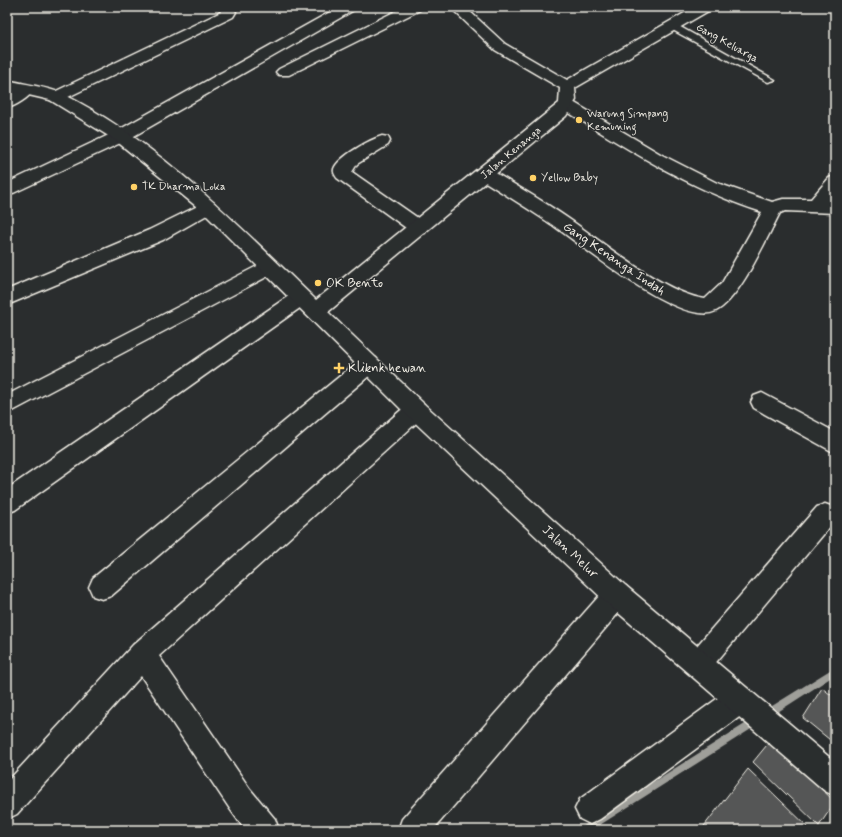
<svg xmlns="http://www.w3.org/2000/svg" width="842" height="837" font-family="Mynerve,sans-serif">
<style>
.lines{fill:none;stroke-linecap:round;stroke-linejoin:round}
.stream{fill:#9f9f9a;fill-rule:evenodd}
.building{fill:#555756;stroke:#f4f1e8}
.service-casing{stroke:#f4f1e8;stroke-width:3}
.minor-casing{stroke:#f4f1e8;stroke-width:3}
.tertiary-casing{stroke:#f4f1e8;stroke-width:3}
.service{fill:#2a2d2e;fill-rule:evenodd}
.minor{fill:#2a2d2e;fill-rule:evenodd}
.tertiary{fill:#2a2d2e;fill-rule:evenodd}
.poi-dot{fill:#ffd166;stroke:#2a2d2e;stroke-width:1.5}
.labels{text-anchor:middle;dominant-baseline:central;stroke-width:3;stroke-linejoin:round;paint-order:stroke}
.far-street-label{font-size:11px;fill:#f4f1e8;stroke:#2a2d2e}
.far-poi-label{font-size:11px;fill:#f4f1e8;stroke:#2a2d2e;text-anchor:start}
.street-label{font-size:13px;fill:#f4f1e8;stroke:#2a2d2e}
.poi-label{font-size:13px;fill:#f4f1e8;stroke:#2a2d2e;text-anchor:start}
</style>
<rect width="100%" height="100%" fill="#2a2d2e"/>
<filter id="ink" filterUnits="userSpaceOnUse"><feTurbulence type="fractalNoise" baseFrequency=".025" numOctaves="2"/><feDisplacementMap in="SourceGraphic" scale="8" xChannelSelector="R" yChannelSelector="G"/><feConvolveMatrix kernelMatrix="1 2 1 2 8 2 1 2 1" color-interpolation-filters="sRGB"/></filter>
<g filter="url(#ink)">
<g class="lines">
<g class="stream">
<polygon points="835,667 835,675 770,717 767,718 764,717 763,714 764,711"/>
<polygon points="756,717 759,718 760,721 759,724 592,830 581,830 582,827"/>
</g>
</g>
<g class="building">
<polygon points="822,688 835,698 835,744 803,718"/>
<polygon points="771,740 835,802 819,826 753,762"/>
<polygon points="748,769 811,830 701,830"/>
</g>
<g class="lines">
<defs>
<polygon id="service" points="669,24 675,24 775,80 768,82 669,28"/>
<g id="minor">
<polygon points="218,7 232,7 236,12 233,17 62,100 50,100 48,97 50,94 221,12"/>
<polygon points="339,7 356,7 354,10 127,140 7,196 7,183 115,132"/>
<polygon points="404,7 422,7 420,10 289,75 279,75 276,72 279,69"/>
<path d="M26 85 32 87 34 90C28 98 16 106 7 108V96L20 87Z"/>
<path d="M567 100 573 102 662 155 717 183 772 202 783 199H811L829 178 835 176V194L830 200 835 201V213L785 211 780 213C766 239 740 299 716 311 681 329 581 244 551 224 527 208 503 193 479 178L476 174 479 170 485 168 491 170C516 186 542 200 566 217 603 242 663 293 705 299L722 283 762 212C689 189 626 148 561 108L559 105 561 102Z"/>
<path d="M382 136 388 137 390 141 388 145 357 164 352 172 425 223 428 228 425 233 419 234 413 233 337 178C335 175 333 172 334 169 338 157 371 139 382 136Z"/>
<polygon points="208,201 214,203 217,207 214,211 163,240 7,305 7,290 149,230"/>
<polygon points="269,260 276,262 279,267 276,272 7,414 7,395"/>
<polygon points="300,291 307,293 310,298 307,303 15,510 7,513 7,489 293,293"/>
<polygon points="369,356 376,358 379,364 376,370 111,596 102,599 93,596 89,587 93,578 362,358"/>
<polygon points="762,393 835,432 835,453 754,408 751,402 754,396"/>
<polygon points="416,401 424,404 427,410 424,416 159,656 250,789 275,819 279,830 245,830 230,809 141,676 17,814 7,819 7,782 133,645 408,404"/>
<polygon points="825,504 833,507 835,511 833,523 707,673 698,677 689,673 685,664 689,655 817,507"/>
<polygon points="617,583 626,586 630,595 626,604 433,830 398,830 402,819 608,586"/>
<polygon points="739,686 749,690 753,700 749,710 600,819 590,824 580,819 575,809 580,799 729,690"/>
</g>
<path id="tertiary" d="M450 7H465L505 44 567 80 695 7H712L710 10 575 88 576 100 566 116 328 312 424 404 626 586 835 762V796L825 791 608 604 408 416 202 211 115 140 50 100 7 90V80C24 84 48 87 63 94 158 141 240 227 316 300L559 103 560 88 495 50Z"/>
</defs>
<use href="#service" class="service-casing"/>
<use href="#minor" class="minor-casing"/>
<use href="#tertiary" class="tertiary-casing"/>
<use href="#service" class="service"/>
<use href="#minor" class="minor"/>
<use href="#tertiary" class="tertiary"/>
</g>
</g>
<g class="poi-dot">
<circle cx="579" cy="120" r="4"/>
<circle cx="533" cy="178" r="4"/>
<circle cx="134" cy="187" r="4"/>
<circle cx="318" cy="283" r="4"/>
<path d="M337 362h4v4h4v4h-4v4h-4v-4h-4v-4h4z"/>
</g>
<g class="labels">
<g class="far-street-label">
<text transform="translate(727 43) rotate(29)">Gang Keluarga</text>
<text transform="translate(511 153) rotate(-40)">Jalan Kenanga</text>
</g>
<g class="far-poi-label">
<text x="587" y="114">Warung Simpang<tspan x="587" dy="13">Kemuning</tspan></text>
<text x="541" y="178">Yellow Baby</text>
<text x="142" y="187">TK Dharma Loka</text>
</g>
<g class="street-label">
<text transform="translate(614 259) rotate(34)">Gang Kenanga Indah</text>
<text transform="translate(570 552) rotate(43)">Jalan Melur</text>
</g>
<g class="poi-label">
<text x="326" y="283">OK Bento</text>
<text x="348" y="368">Kliknk hewan</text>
</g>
</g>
<rect width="842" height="837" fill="none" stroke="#2a2d2e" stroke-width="24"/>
<rect x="12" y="12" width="818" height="813" fill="none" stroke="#f4f1e8" stroke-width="1.5" filter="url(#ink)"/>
</svg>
